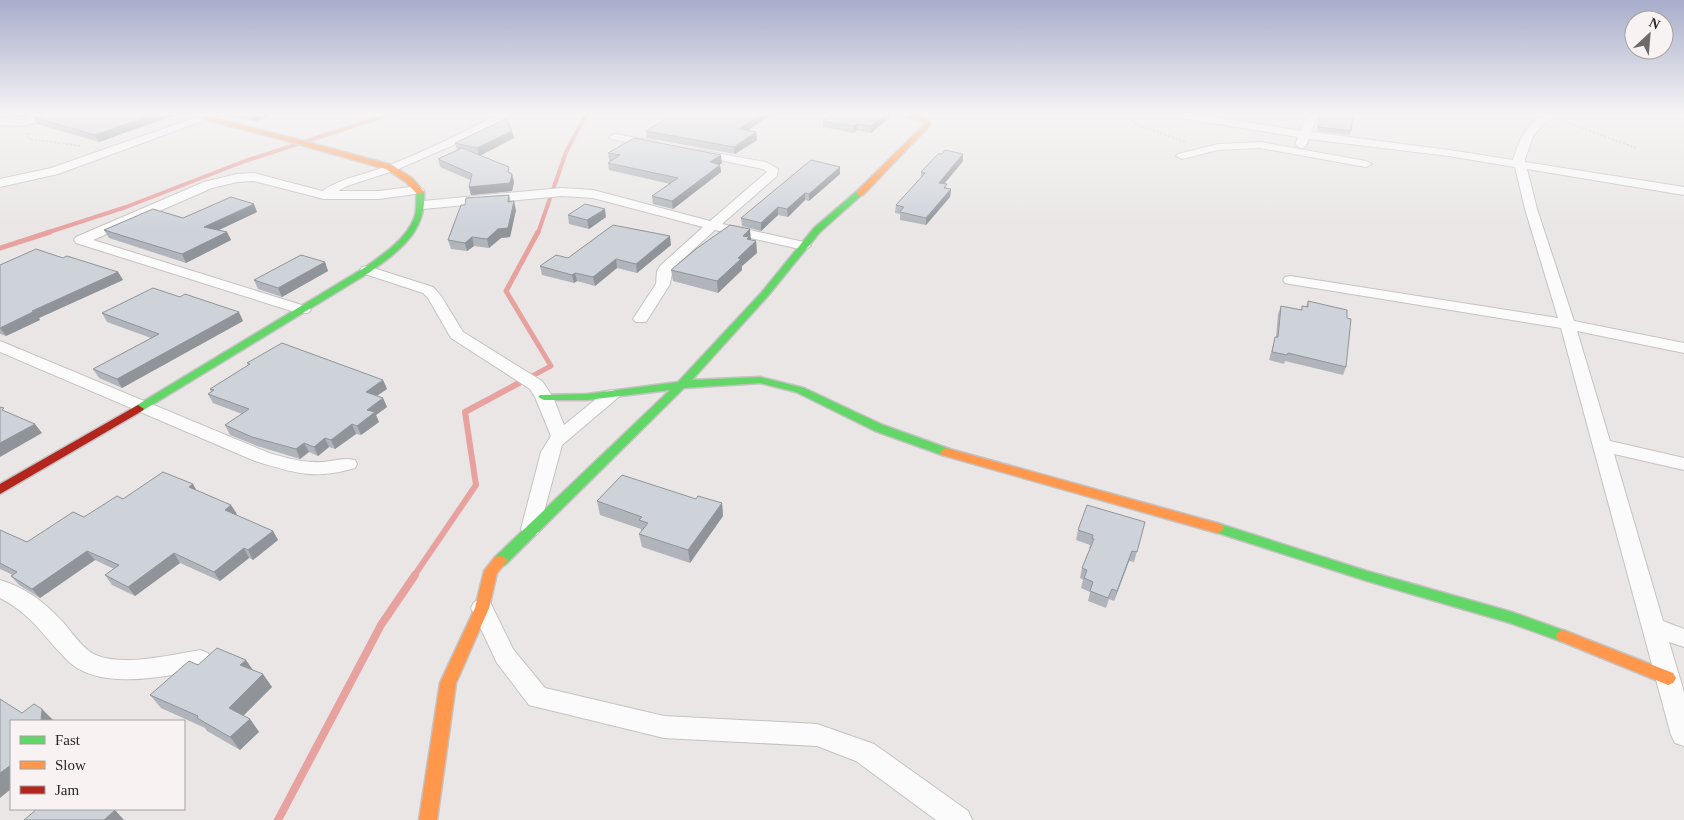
<svg xmlns="http://www.w3.org/2000/svg" width="1684" height="820" font-family="'Times New Roman',serif">
<style>
.lines{fill:none;stroke-linecap:round;stroke-linejoin:round}
.stream-far3{stroke:#e7a29f;stroke-width:4}
.stream-far2{stroke:#e7a29f;stroke-width:5}
.stream-far1{stroke:#e7a29f;stroke-width:6}
.stream{stroke:#e7a29f;stroke-width:8}
.street-casing{stroke:#c5c2c2;stroke-width:2}
.fast-casing{stroke:#c5c2c2;stroke-width:3}
.slow-casing{stroke:#c5c2c2;stroke-width:3}
.jam-casing{stroke:#c5c2c2;stroke-width:3}
.path{stroke:#c9c7c7;stroke-width:2;stroke-dasharray:2 2;stroke-linecap:butt}
.street{fill:#fcfbfb;fill-rule:evenodd}
.fast{fill:#63d668;fill-rule:evenodd}
.slow{fill:#ff974d;fill-rule:evenodd}
.jam{fill:#b3261e;fill-rule:evenodd}
.wall{fill:#b1b5bb}
.shaded-wall{fill:#909499}
.building{fill:#ced3da;stroke:#909499}
</style>
<rect width="100%" height="100%" fill="#eae6e6"/>
<g class="lines">
<g class="stream-far3">
<polyline points="46,233 126,207 245,161 394,113"/>
<polyline points="538,233 566,152 587,113"/>
</g>
<g class="stream-far2">
<polyline points="0,248 50,232"/>
<polyline points="517,384 551,366 506,291 538,232"/>
</g>
<polyline class="stream-far1" points="414,576 476,485 465,412 519,383"/>
<polyline class="stream" points="278,820 381,625 415,575"/>
<defs>
<g id="street">
<polygon points="47,113 64,113 63,115 23,126 0,125 0,119 23,120"/>
<polygon points="208,113 224,113 58,174 0,187 0,179 51,168"/>
<path d="M501 113H514L458 143 396 170 347 186 338 191H379L418 186 424 190 422 193 379 199H324L254 181 237 182 212 188 93 240 308 307 311 310 308 313H298L76 243 74 240 76 237 204 182 237 174 254 173 322 191C346 176 365 175 390 165 428 150 464 132 501 113Z"/>
<path d="M1164 113H1190L1301 131 1308 113H1318L1311 132 1449 150 1513 160C1520 135 1532 113 1560 113L1542 125 1533 136 1525 159V162L1684 187V195L1527 169 1537 209 1574 321 1684 343V353L1577 331 1610 441 1684 458V470L1614 454 1663 621 1684 629V647L1669 642 1684 692V746L1675 743 1671 735 1561 328 1290 284 1285 283 1283 280 1285 277 1290 276 1558 318 1525 209 1515 167 1449 156 1309 139 1305 147 1301 148 1295 145 1298 137 1169 116Z"/>
<polygon points="615,134 654,141 660,144 654,147 611,139 609,137"/>
<polygon points="1260,142 1366,161 1372,164 1366,167 1260,148 1218,150 1182,159 1176,156 1178,154 1218,144"/>
<polygon points="699,150 766,162 778,169 777,176 722,224 804,242 811,246 804,250 715,230 673,268 670,284 646,322 636,322 633,319 656,284 657,271 660,266 703,227 593,198 562,196 423,209 417,205 423,201 562,188 593,190 710,221 767,172 763,169 695,155 693,153 695,151"/>
<polygon points="367,266 433,287 441,296 463,332 542,381 553,397 564,425 606,391 612,390 618,391 621,395 562,445 538,534 531,536 524,534 521,529 541,452 551,436 535,397 530,389 451,338 428,298 423,293 362,273 360,270 362,267"/>
<path d="M0 341 269 453C287 458 303 463 323 462 334 461 344 457 355 460L357 464 355 468C314 480 294 473 255 461L0 352Z"/>
<path d="M0 580C24 587 43 601 60 619 72 631 81 649 98 656 126 666 171 655 200 650L208 653 212 660 208 667 200 670C162 677 98 691 67 660 42 635 33 615 0 598Z"/>
<polygon points="482,599 490,602 513,649 545,688 664,716 817,724 874,744 968,811 972,820 936,820 856,761 817,746 664,738 529,705 497,663 471,608 474,602"/>
</g>
<g id="fast">
<path d="M417 190 424 192C427 231 399 251 370 272L142 411H134L132 409 134 407 364 268C382 255 406 240 414 218 418 209 415 199 417 190Z"/>
<polygon points="857,191 864,193 820,232 767,297 692,380 760,377 804,388 883,425 950,449 952,452 950,455 942,455 875,431 796,392 760,383 684,388 505,565 500,566 495,565 493,561 495,557 670,390 587,400 544,400 538,397 540,395 587,394 678,382 761,293 814,228"/>
<polygon points="1217,523 1367,571 1512,612 1568,632 1570,636 1568,640 1563,642 1510,623 1367,581 1212,531 1210,528 1212,525"/>
</g>
<g id="slow">
<polygon points="893,113 914,114 929,120 930,125 863,195 857,195 857,191 924,125 924,122"/>
<polygon points="205,116 281,135 392,165 412,178 424,192 417,194 406,182 386,169 277,138 203,119 202,118"/>
<polygon points="946,448 1217,523 1222,525 1224,528 1222,531 1217,533 942,455 940,452"/>
<polygon points="500,556 505,557 507,561 497,573 489,608 456,683 437,820 419,820 440,683 475,608 484,571 495,557"/>
<polygon points="1563,630 1673,673 1676,678 1673,683 1668,685 1558,640 1556,636 1558,632"/>
</g>
<polygon id="jam" points="138,405 144,409 142,411 0,494 0,484"/>
</defs>
<use href="#street" class="street-casing"/>
<use href="#fast" class="fast-casing"/>
<use href="#slow" class="slow-casing"/>
<use href="#jam" class="jam-casing"/>
<g class="path">
<polyline points="1122,113 1137,125 1186,142"/>
<polyline points="1563,121 1636,148"/>
<polyline points="27,133 29,139 81,146"/>
</g>
<use href="#street" class="street"/>
<use href="#fast" class="fast"/>
<use href="#slow" class="slow"/>
<use href="#jam" class="jam"/>
</g>
<g class="wall">
<polygon points="5,113 38,113 18,118 6,114"/>
<polygon points="48,113 180,113 99,142 37,124 33,117"/>
<polygon points="222,113 278,113 255,122 223,115"/>
<polygon points="773,113 747,131 756,132 757,140 735,154 647,138 646,131"/>
<polygon points="1319,113 1350,113 1351,131 1350,135 1317,131"/>
<polygon points="890,117 871,133 857,130 854,133 823,127 823,121"/>
<polygon points="514,138 480,156 512,174 514,182 512,191 471,195 469,187 470,180 440,167 438,159 457,150 455,143"/>
<polygon points="608,153 722,163 720,164 720,165 721,172 673,209 653,204 652,196 670,184 609,170 608,163 610,161 609,161"/>
<polygon points="942,154 963,154 963,161 944,184 947,188 951,189 950,197 926,225 900,220 900,214 895,213 896,205 921,178 921,172"/>
<polygon points="840,167 840,174 809,201 805,200 788,217 778,215 761,231 742,226 741,218"/>
<polygon points="509,195 511,202 516,210 510,237 501,238 489,248 474,246 467,251 451,249 448,240 465,205"/>
<polygon points="257,212 219,230 227,232 231,240 186,263 109,238 104,230 183,218"/>
<polygon points="568,215 606,217 589,229 569,224"/>
<polygon points="751,240 756,241 757,253 742,266 742,270 718,293 673,281 671,270"/>
<polygon points="671,245 637,273 617,268 595,286 577,281 574,283 542,275 540,266 568,258"/>
<polygon points="63,258 118,272 123,280 39,318 40,320 6,336 0,334 0,265"/>
<polygon points="325,262 328,271 282,297 258,289 254,280"/>
<polygon points="1308,301 1347,318 1346,367 1343,375 1285,361 1284,364 1269,360 1273,345 1276,337 1278,314 1281,306 1301,310 1302,306 1306,307"/>
<polygon points="102,313 243,321 122,388 99,378 93,369 151,338 107,322"/>
<polygon points="247,363 383,380 387,389 377,396 383,398 387,407 376,415 379,422 361,435 356,434 335,449 329,447 318,456 309,452 300,459 257,446 230,435 225,425 242,414 213,403 208,394 211,392 210,389 249,365"/>
<polygon points="193,484 196,490 237,514 236,515 273,531 278,540 253,560 249,558 220,581 180,563 135,596 112,585 105,575 114,569 95,560 40,598 19,585 11,576 13,575 0,569 0,530 27,542 84,517 123,499"/>
<polygon points="696,499 722,503 723,516 690,563 642,547 639,534 641,531 641,529 600,515 597,501"/>
<polygon points="1145,522 1134,562 1129,561 1114,601 1109,599 1106,608 1088,601 1090,592 1081,588 1083,580 1080,578 1082,568 1091,548 1089,548 1090,545 1076,540 1078,530"/>
<polygon points="198,665 252,669 272,687 243,716 250,719 259,732 240,750 207,731 205,728 161,708 150,695"/>
</g>
<g class="shaded-wall">
<polygon points="15,113 38,113 18,118"/>
<polygon points="157,113 180,113 99,142 95,135"/>
<polygon points="258,113 278,113 255,122 252,115"/>
<polygon points="762,113 773,113 739,136 739,129"/>
<polygon points="887,113 890,113 890,117 871,133 871,126"/>
<polygon points="857,124 857,130 854,133 854,126"/>
<polygon points="512,131 514,138 479,156 477,148"/>
<polygon points="756,132 757,140 735,154 734,147"/>
<polygon points="963,154 963,161 939,190 939,183"/>
<polygon points="721,155 722,163 711,170 710,162"/>
<polygon points="720,165 721,172 673,209 672,201"/>
<polygon points="840,167 840,174 809,201 809,194"/>
<polygon points="512,174 514,182 512,191 471,195 469,187"/>
<polygon points="951,189 950,197 926,225 926,218"/>
<polygon points="805,193 805,200 788,217 787,209"/>
<polygon points="514,201 516,210 510,237 501,238 489,248 487,239"/>
<polygon points="254,204 257,212 208,235 204,227"/>
<polygon points="778,207 778,215 761,231 761,223"/>
<polygon points="605,209 606,217 589,229 587,220"/>
<polygon points="750,229 751,240 756,241 757,253 742,266 742,270 718,293 717,281 738,258 743,236"/>
<polygon points="227,232 231,240 186,263 182,254"/>
<polygon points="670,236 671,245 637,273 636,264"/>
<polygon points="472,237 474,246 467,251 465,243"/>
<polygon points="616,259 617,268 595,286 593,277"/>
<polygon points="325,262 328,271 282,297 278,288"/>
<polygon points="118,272 123,280 39,318 40,320 6,336 0,328 32,311"/>
<polygon points="575,273 577,281 574,283 572,275"/>
<polygon points="239,312 243,321 122,388 117,379"/>
<polygon points="383,380 387,389 369,401 366,392"/>
<polygon points="383,398 387,407 376,415 379,422 361,435 357,426 367,410"/>
<polygon points="35,424 42,433 0,457 0,443"/>
<polygon points="352,424 356,434 335,449 331,440"/>
<polygon points="325,438 329,447 318,456 314,447"/>
<polygon points="304,443 309,452 300,459 296,449"/>
<polygon points="193,484 198,493 189,487"/>
<polygon points="722,503 723,516 690,563 688,550"/>
<polygon points="231,505 237,514 230,519 225,510"/>
<polygon points="273,531 278,540 253,560 248,550"/>
<polygon points="244,548 249,558 220,581 214,572"/>
<polygon points="87,551 95,560 40,598 32,589"/>
<polygon points="1132,551 1129,561 1114,601 1117,591"/>
<polygon points="174,553 180,563 135,596 128,587"/>
<polygon points="246,660 255,673 240,665"/>
<polygon points="263,674 272,687 238,721 229,708"/>
<polygon points="42,709 54,721 41,721"/>
<polygon points="250,719 259,732 240,750 230,737"/>
<polygon points="11,765 11,789 0,798 0,773"/>
<polygon points="115,810 124,820 104,820"/>
</g>
<g class="building">
<polygon points="48,113 157,113 95,135 33,117"/>
<polygon points="243,113 258,113 252,115"/>
<polygon points="676,113 762,113 739,129 756,132 734,147 646,131"/>
<polygon points="833,113 887,113 871,126 857,124 854,126 823,121"/>
<polygon points="1320,113 1350,113 1350,114 1353,115 1351,131 1318,127"/>
<polygon points="506,119 512,131 477,148 455,143"/>
<polygon points="634,138 721,155 710,162 720,165 672,201 652,196 678,178 608,163 620,155 608,153"/>
<polygon points="462,148 509,167 508,172 512,174 510,183 469,187 472,174 438,159"/>
<polygon points="945,150 963,154 939,183 947,184 944,188 951,189 926,218 900,212 904,207 896,205 925,173 921,172 938,154 942,154"/>
<polygon points="811,160 840,167 809,194 805,193 787,209 778,207 761,223 741,218"/>
<polygon points="509,195 508,202 514,201 508,228 498,229 487,239 472,237 465,243 448,240 461,205 465,205 466,198"/>
<polygon points="231,197 254,204 204,227 227,232 182,254 104,230 153,209 183,218"/>
<polygon points="585,204 605,209 587,220 568,215"/>
<polygon points="613,225 670,236 636,264 616,259 593,277 575,273 572,275 540,266 556,255 568,258"/>
<polygon points="730,225 750,229 743,236 749,237 747,239 756,241 738,258 741,259 717,281 671,270 696,249"/>
<polygon points="36,249 63,258 67,256 118,272 32,311 35,311 0,328 0,265"/>
<polygon points="301,255 325,262 278,288 254,280"/>
<polygon points="153,288 180,297 185,294 239,312 117,379 93,369 159,334 102,313"/>
<polygon points="1308,301 1347,310 1347,318 1351,319 1346,367 1288,353 1287,355 1272,352 1275,337 1278,337 1281,306 1302,310 1302,306 1308,307"/>
<polygon points="282,343 383,380 366,392 383,398 367,410 375,412 357,426 352,424 331,440 325,438 314,447 304,443 296,449 252,437 225,425 249,409 208,394 214,390 210,389 250,364 247,363"/>
<polygon points="0,407 4,408 2,410 35,424 0,443"/>
<polygon points="163,472 193,484 189,487 231,505 225,510 273,531 248,550 244,548 214,572 174,553 128,587 105,575 119,565 87,551 32,589 11,576 17,572 0,563 0,530 27,542 73,512 84,517 117,496 123,499"/>
<polygon points="622,475 696,499 698,496 722,503 688,550 639,534 648,523 639,520 642,517 597,501"/>
<polygon points="1087,505 1145,522 1137,552 1132,551 1117,591 1112,589 1108,598 1090,591 1093,582 1084,578 1087,570 1082,568 1094,539 1092,538 1093,535 1078,530"/>
<polygon points="217,648 246,660 240,665 263,674 229,708 250,719 230,737 197,718 198,716 150,695 189,661 198,665"/>
<polygon points="0,699 22,713 34,704 42,709 41,721 11,721 11,765 0,773"/>
<polygon points="37,809 113,809 115,810 104,820 24,820"/>
</g>
<linearGradient id="sky" x2="0" y2="1"><stop stop-color="#a7adcb"/><stop offset="0.5" stop-color="#f6f4f4"/><stop offset="1" stop-color="#f6f4f4" stop-opacity="0"/></linearGradient>
<rect width="1684" height="228" fill="url(#sky)"/>
<rect x="10" y="720" width="175" height="90" fill="#f8f3f2" stroke="#a5a1a1"/>
<rect x="20" y="736" width="25" height="8" fill="#63d668" stroke="#a5a1a1"/>
<text x="55" y="745" font-size="15" fill="#292727">Fast</text>
<rect x="20" y="761" width="25" height="8" fill="#ff974d" stroke="#a5a1a1"/>
<text x="55" y="770" font-size="15" fill="#292727">Slow</text>
<rect x="20" y="786" width="25" height="8" fill="#b3261e" stroke="#a5a1a1"/>
<text x="55" y="795" font-size="15" fill="#292727">Jam</text>
<g transform="translate(1649 35) rotate(26)"><circle r="24" fill="#f8f3f2" stroke="#a5a1a1"/>
<path d="M0-4L9 19L0 12L-9 19Z" fill="#6d6a6a"/>
<text y="-8" font-size="14" font-weight="bold" text-anchor="middle" fill="#292727">N</text>
</g>
</svg>
